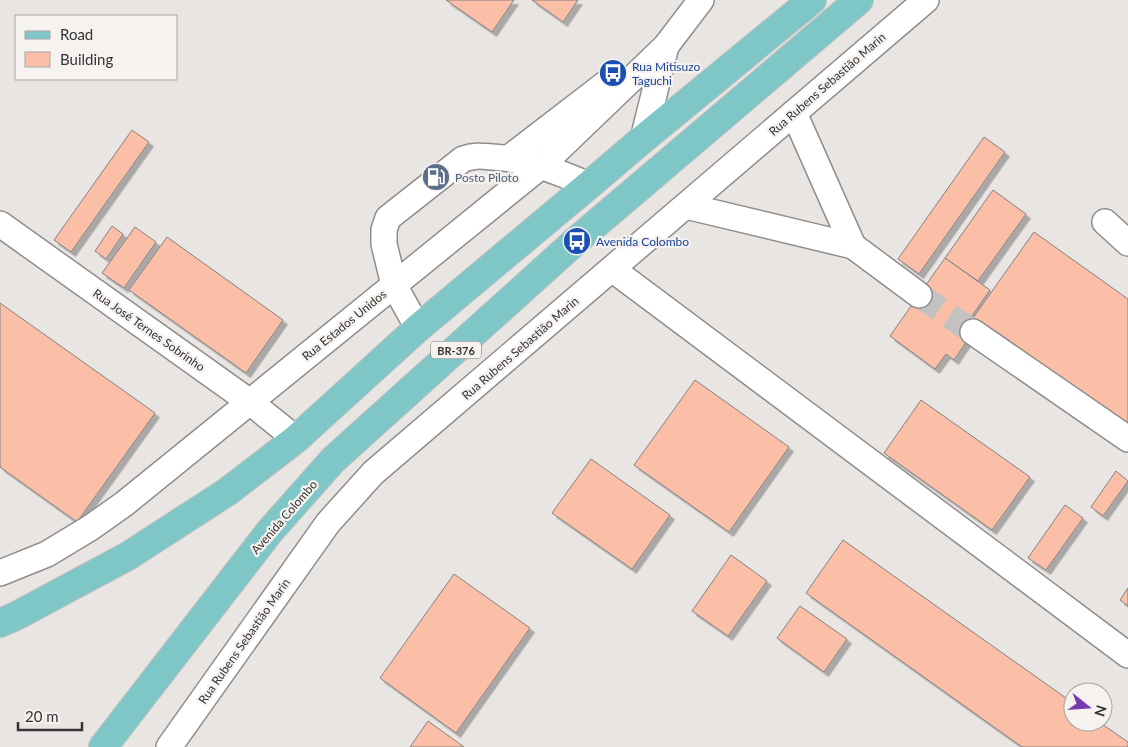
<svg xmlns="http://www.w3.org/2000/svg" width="1128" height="747" font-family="Lato,sans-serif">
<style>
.building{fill:#fbbfa8;stroke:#858180;filter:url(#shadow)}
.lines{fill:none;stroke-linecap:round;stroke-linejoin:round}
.minor-tunnel{stroke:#c4c2c0;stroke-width:25;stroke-dasharray:25 12;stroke-linecap:butt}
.minor-casing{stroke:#908d8c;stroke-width:28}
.major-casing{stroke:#c2c2c2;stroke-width:30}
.minor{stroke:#fff;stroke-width:25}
.major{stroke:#7fc6c7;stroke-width:28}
.labels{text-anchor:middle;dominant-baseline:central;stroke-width:4.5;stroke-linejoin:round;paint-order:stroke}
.shield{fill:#f5f2f0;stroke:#6f6d6c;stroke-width:1}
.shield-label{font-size:11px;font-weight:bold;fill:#353434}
.transit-label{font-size:12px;fill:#164399;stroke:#f5f2f0;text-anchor:start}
.street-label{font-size:12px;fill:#353434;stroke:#f5f2f0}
.service-label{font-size:12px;fill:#4e5e75;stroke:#f5f2f0;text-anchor:start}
</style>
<defs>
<filter id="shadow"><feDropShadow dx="4.5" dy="4.5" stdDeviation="0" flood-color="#0004"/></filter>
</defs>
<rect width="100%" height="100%" fill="#e8e5e3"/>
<g class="building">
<polygon points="446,0 514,0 492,32"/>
<polygon points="532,0 578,0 563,22"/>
<polygon points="132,130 149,142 71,252 54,240"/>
<polygon points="984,137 1005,152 919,274 898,259"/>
<polygon points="993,190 1026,214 978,281 945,258"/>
<polygon points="112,226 123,234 106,259 95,251"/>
<polygon points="135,227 156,242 124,288 102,273"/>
<polygon points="1034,232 1128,299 1128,428 973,318"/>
<polygon points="167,237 283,320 246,373 129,290"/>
<polygon points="945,258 990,290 967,323 975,329 954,360 946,354 935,369 890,336"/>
<polygon points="0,303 155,413 77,522 0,467"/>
<polygon points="695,380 789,447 729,532 634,465"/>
<polygon points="921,400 1030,477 992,530 884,453"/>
<polygon points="591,459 670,515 632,569 552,513"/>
<polygon points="1116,471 1128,481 1103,516 1091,507"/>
<polygon points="1065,505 1083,518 1046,570 1028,558"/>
<polygon points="843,540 1073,703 1073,722 1099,722 1128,742 1128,747 1022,747 806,593"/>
<polygon points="731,555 767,581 728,636 692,611"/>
<polygon points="454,574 530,628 456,733 380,678"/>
<polygon points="1128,588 1128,606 1120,600"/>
<polygon points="800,606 847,639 824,672 777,638"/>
<polygon points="428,721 464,747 410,747"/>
</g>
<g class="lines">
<polyline class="minor-tunnel" points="919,295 973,332"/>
<defs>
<g id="minor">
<polyline points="643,139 666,46"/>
<polyline points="509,158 613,78"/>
<polyline points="686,206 853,246 794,113"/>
<polyline points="1105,222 1128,243"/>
<polyline points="0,224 250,402 296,439"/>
<polyline points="853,246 919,295"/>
<polyline points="612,269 1128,655"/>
<path d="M418 328 394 285 384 244V230L388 218 463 159C475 155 481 156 493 157 527 159 558 172 589 185"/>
<polyline points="973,332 1128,439"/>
<polyline points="0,573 47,554 90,528 124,504 541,166 666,46 701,0"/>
<polyline points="169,747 328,523 373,473 926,0"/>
</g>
<g id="major">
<polyline points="0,623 16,616 128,556 227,492 296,439 418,328 589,185 643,139 812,0"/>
<polyline points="103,747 270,531 333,460 577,240 859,0"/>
</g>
</defs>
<use href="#minor" class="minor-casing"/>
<use href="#major" class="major-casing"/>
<use href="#minor" class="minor"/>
<use href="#major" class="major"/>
</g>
<defs>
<symbol id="bus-disc" viewBox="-11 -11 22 22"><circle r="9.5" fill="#1a4fb4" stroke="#f5f2f0"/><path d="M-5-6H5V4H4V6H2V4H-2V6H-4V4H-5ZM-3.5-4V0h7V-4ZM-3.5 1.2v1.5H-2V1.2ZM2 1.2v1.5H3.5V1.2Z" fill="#fff"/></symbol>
<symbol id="fuel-disc" viewBox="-11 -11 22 22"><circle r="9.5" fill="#5c6f8a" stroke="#f5f2f0"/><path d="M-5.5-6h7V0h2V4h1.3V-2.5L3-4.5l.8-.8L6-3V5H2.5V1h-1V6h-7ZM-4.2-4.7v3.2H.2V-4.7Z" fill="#fff"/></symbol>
</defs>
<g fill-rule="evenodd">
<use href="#bus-disc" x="597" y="57" width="32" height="32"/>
<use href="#fuel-disc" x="420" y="161" width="32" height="32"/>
<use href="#bus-disc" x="561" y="225" width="32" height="32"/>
</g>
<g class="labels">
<rect class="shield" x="431" y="341.5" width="50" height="17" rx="4"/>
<g class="shield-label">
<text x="456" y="350">BR-376</text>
</g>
<g class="transit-label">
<text x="632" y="66">Rua Mitisuzo<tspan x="632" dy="14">Taguchi</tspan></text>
<text x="596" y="241">Avenida Colombo</text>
</g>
<g class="street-label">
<text transform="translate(827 84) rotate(-41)">Rua Rubens Sebastião Marin</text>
<text transform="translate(344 325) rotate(-39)">Rua Estados Unidos</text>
<text transform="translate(149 330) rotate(35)">Rua José Ternes Sobrinho</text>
<text transform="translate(520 348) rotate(-41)">Rua Rubens Sebastião Marin</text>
<text transform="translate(284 517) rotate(-49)">Avenida Colombo</text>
<text transform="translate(244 641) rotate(-55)">Rua Rubens Sebastião Marin</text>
</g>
<g class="service-label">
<text x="455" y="177">Posto Piloto</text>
</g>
</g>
<rect x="15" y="15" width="162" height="65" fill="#f5f2f0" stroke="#a8a6a5"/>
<rect x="25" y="31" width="25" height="8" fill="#7fc6c7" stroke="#a8a6a5"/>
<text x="60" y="40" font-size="15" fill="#353434">Road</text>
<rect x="25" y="52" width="25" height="15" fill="#fbbfa8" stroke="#a8a6a5"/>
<text x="60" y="65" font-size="15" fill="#353434">Building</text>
<g transform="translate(1088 707) rotate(107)"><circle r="24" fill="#f5f2f0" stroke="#a8a6a5"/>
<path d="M0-4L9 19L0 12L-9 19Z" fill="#773bb0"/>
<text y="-8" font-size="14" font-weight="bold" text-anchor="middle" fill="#353434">N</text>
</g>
<path d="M18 722v8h64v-8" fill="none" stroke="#353434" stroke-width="2.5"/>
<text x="25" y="722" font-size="15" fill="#353434" stroke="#f5f2f0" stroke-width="4" paint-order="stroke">20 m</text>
</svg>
